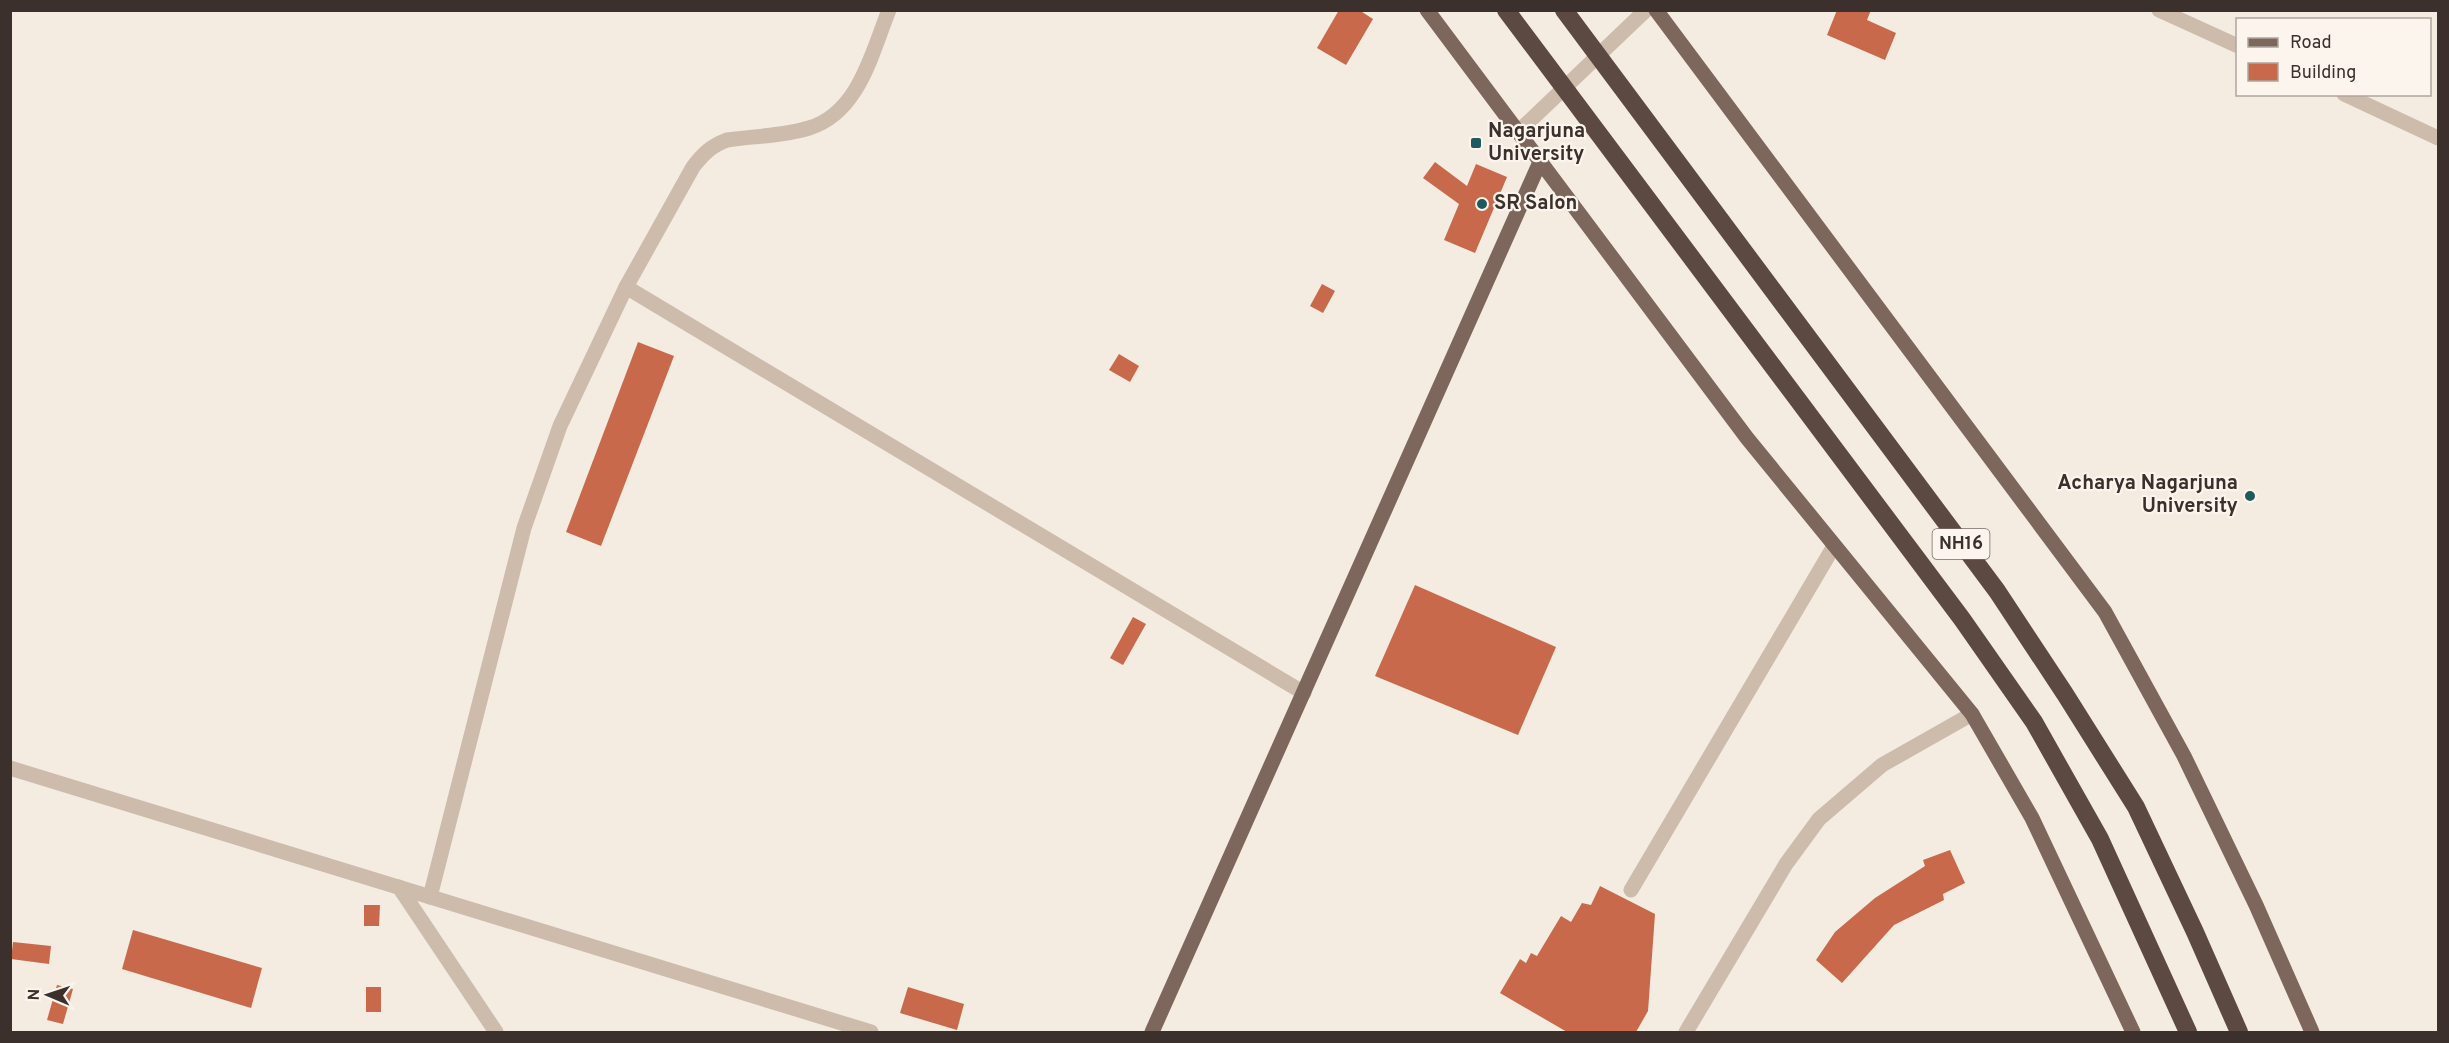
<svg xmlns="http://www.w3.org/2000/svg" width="2449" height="1043" font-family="Overpass,sans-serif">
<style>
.building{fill:#c8694b}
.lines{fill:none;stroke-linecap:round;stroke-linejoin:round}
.minor{stroke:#cdbbac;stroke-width:15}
.major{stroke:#7d675c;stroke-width:15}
.highway{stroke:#5c4a42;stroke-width:18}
.poi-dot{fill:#1f5a5e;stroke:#fbf5ee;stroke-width:2}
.labels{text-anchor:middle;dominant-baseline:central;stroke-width:4.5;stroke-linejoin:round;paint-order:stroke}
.shield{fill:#fbf5ee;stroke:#756b66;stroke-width:1.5}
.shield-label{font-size:18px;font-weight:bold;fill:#3b302b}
.poi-label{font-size:20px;font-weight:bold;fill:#3b302b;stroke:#fbf5ee;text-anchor:start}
</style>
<rect width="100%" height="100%" fill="#f4ebe1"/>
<g class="building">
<polygon points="1339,10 1359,10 1373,19 1346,65 1317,48"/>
<polygon points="1837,10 1871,10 1867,20 1896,33 1885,60 1827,35"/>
<polygon points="1435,162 1467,186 1476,164 1507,177 1475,253 1444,240 1459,204 1423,178"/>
<polygon points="1322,284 1335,291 1323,313 1310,306"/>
<polygon points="638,342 674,356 601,546 566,532"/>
<polygon points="1119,354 1139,366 1130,382 1109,370"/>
<polygon points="1415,585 1556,647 1518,735 1375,676"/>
<polygon points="1133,617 1146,624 1123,665 1110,658"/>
<polygon points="1950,850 1965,883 1943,894 1944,900 1894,925 1842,983 1816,960 1835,932 1875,898 1925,866 1923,860"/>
<polygon points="1600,886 1655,914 1648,1011 1636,1032 1567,1032 1500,993 1520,959 1526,963 1531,953 1537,956 1561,916 1571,922 1582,903 1591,905"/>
<polygon points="364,905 380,905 379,926 364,926"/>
<polygon points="133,930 262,968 251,1008 122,969"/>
<polygon points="13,942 51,946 49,964 11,959"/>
<polygon points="57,985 73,989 63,1024 47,1020"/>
<rect x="366" y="987" width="15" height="25"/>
<polygon points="908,987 964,1004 957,1030 900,1013"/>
</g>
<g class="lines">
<g class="minor">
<polyline points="2159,10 2238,46"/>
<polyline points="2344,94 2438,138"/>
<polyline points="1518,132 1646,10"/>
<polyline points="626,287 1304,693"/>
<polyline points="10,768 871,1032"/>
<polyline points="399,887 496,1032"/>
<polyline points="1631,890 1834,546"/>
<path d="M430 897 524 528 560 426 626 287 693 167C703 154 711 146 727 140 754 136 784 136 809 128 859 113 872 52 889 10"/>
<polyline points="1686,1032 1786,864 1819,819 1882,765 1972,714"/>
</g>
<g class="major">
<polyline points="1427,10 1747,438 1972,714 2032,818 2133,1032"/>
<polyline points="1656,10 2105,612 2184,756 2256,905 2312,1032"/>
<polyline points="1152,1032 1540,162"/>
</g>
<g class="highway">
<polyline points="1506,10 1962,619 2034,722 2100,839 2188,1032"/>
<polyline points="1564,10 1997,591 2065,694 2136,807 2195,932 2239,1032"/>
</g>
</g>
<g class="poi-dot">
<rect x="1470" y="137" width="12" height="12" rx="3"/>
<circle cx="1482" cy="204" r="6"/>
<circle cx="2250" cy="496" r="6"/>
</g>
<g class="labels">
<rect class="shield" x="1932.5" y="529" width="57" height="30" rx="4.5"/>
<g class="shield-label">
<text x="1961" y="544">NH16</text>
</g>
<g class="poi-label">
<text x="1488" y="132">Nagarjuna<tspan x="1488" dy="23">University</tspan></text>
<text x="1494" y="204">SR Salon</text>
<text x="2238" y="484" text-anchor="end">Acharya Nagarjuna<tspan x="2238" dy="23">University</tspan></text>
</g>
</g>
<rect width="2449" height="1043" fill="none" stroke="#3b302b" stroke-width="24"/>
<rect x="2236" y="18" width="195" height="78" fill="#fbf5ee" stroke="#aea6a0" stroke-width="1.5"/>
<rect x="2248" y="38" width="30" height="9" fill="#7d675c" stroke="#aea6a0" stroke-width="1.5"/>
<text x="2290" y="48" font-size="18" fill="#3b302b">Road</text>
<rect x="2248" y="63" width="30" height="18" fill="#c8694b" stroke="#aea6a0" stroke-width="1.5"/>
<text x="2290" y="78" font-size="18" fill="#3b302b">Building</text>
<g transform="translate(48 995) rotate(272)" stroke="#fbf5ee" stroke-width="4.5" paint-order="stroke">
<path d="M0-4.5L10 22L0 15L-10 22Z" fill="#3b302b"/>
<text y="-9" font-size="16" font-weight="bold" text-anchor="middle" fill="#3b302b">N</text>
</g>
</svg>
